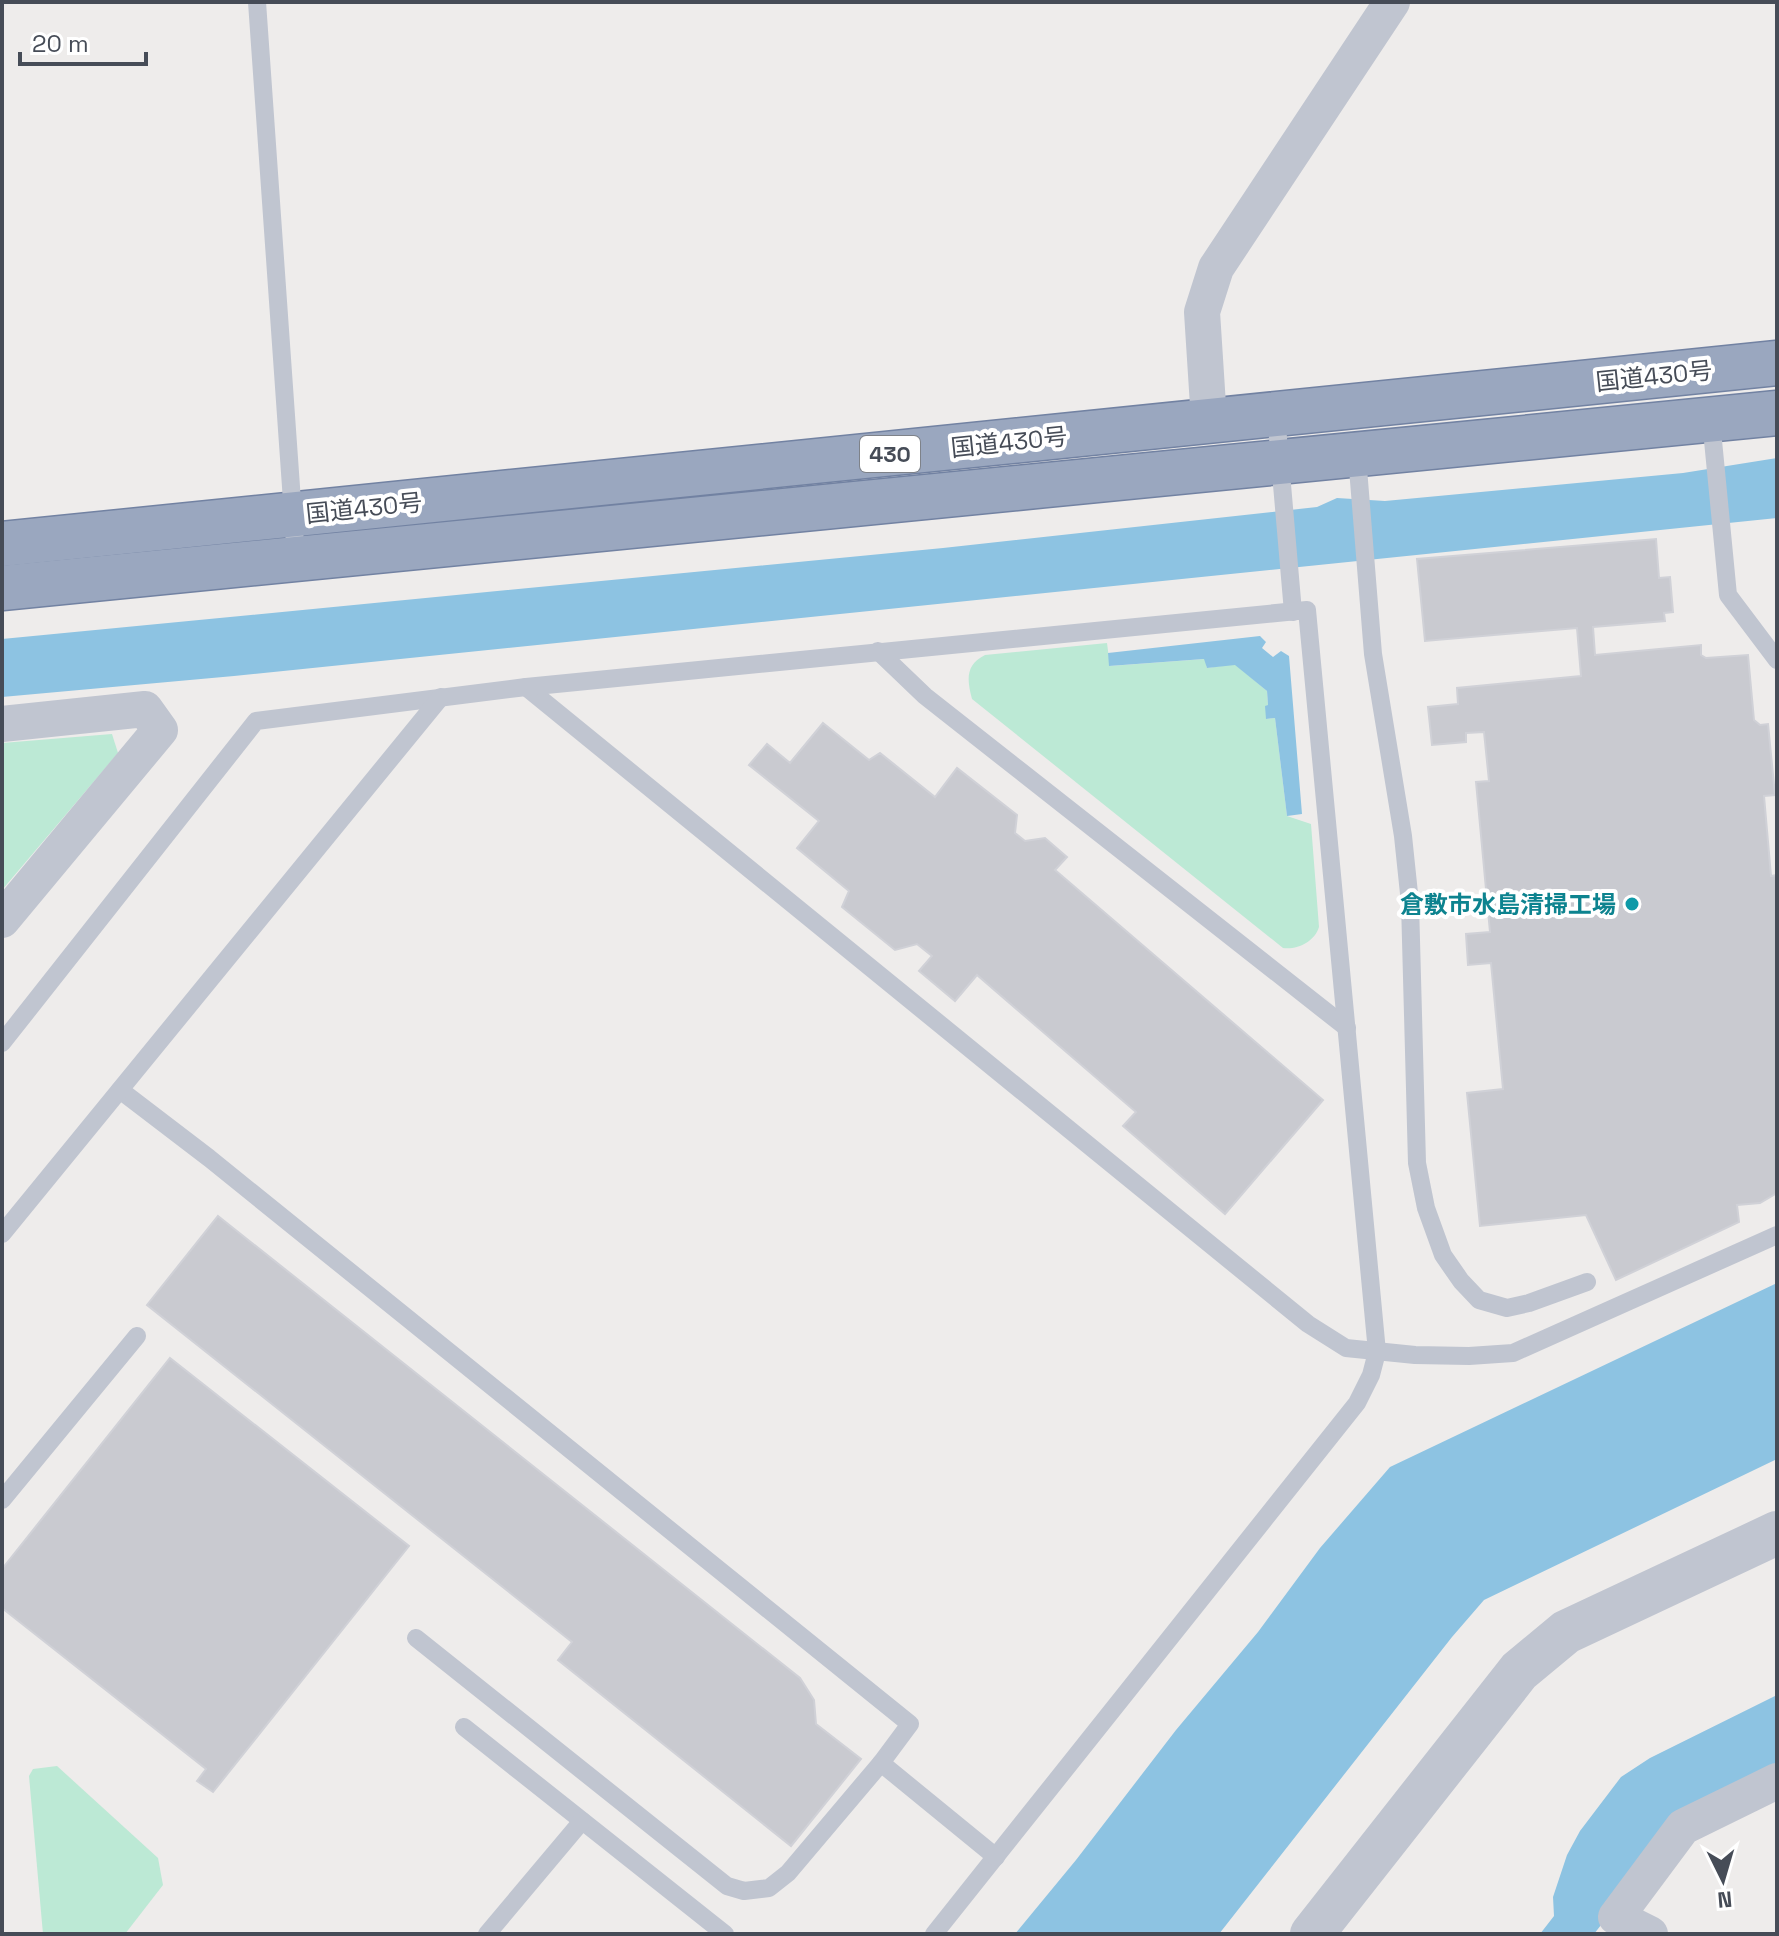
<svg xmlns="http://www.w3.org/2000/svg" width="1779" height="1936" font-family="'Space Grotesk','Noto Sans JP',sans-serif">
<style>
.green{fill:#bce9d5}
.water{fill:#8dc3e2}
.building{fill:#c9cad0;stroke:#d0d1d7;stroke-width:2}
.lines{fill:none;stroke-linecap:round;stroke-linejoin:round}
.trunk-casing{stroke:#7282a2;stroke-width:47}
.service{stroke:#c0c5d0;stroke-width:18}
.minor{stroke:#c0c5d0;stroke-width:36}
.tertiary{stroke:#c0c5d0;stroke-width:44}
.trunk{stroke:#9aa7bf;stroke-width:44}
.culture-dot{fill:#0f9aa8;stroke:#fff;stroke-width:3}
.labels{text-anchor:middle;dominant-baseline:central;stroke-width:8;stroke-linejoin:round;paint-order:stroke}
.shield{fill:#fff;stroke:#7e8289;stroke-width:2}
.shield-label{font-size:22px;font-weight:bold;fill:#464c57}
.street-label{font-size:24px;fill:#464c57;stroke:#fff}
.culture-label{font-size:24px;font-weight:bold;fill:#0d838f;stroke:#fff;text-anchor:end}
</style>
<rect width="100%" height="100%" fill="#eeeceb"/>
<g class="green">
<path d="M1107 643 1110 666 1205 659 1207 668 1235 664 1267 691 1268 705 1266 719 1275 718 1287 816 1311 824 1319 927C1315 941 1298 950 1283 948L972 699C967 680 965 665 985 655Z"/>
<polygon points="112,734 118,753 2,890 2,743"/>
<polygon points="57,1766 158,1858 163,1885 125,1934 43,1934 29,1776 33,1769"/>
</g>
<g class="water">
<polygon points="1777,458 1777,518 234,676 2,697 2,639 943,548 1317,507 1337,498 1385,501 1683,473"/>
<polygon points="1260,636 1266,642 1262,648 1273,657 1281,651 1289,656 1302,814 1287,816 1275,718 1266,719 1265,706 1268,705 1267,691 1235,665 1207,668 1204,659 1109,666 1108,653"/>
<polygon points="1777,1283 1777,1459 1484,1600 1452,1637 1219,1934 1015,1934 1076,1860 1176,1730 1258,1632 1320,1548 1390,1467"/>
<polygon points="1777,1695 1777,1770 1688,1813 1594,1934 1540,1934 1554,1916 1553,1897 1567,1855 1580,1831 1621,1777 1650,1758"/>
</g>
<g class="building">
<polygon points="1656,539 1659,578 1670,577 1673,612 1664,613 1665,621 1593,627 1595,655 1701,645 1701,655 1706,658 1748,655 1754,720 1760,725 1768,724 1775,795 1764,796 1771,876 1777,875 1777,1193 1760,1203 1737,1205 1739,1222 1616,1280 1586,1215 1480,1226 1467,1093 1503,1089 1491,963 1468,965 1466,934 1490,932 1476,782 1489,781 1484,732 1466,733 1466,742 1432,745 1428,707 1458,704 1457,688 1581,676 1577,628 1425,641 1417,559"/>
<polygon points="823,723 869,760 880,753 935,797 957,768 1017,815 1015,833 1025,841 1045,838 1067,857 1055,870 1323,1100 1225,1214 1123,1126 1136,1112 977,975 955,1001 919,971 932,956 917,944 895,950 842,907 849,891 797,848 819,821 749,765 767,744 790,763"/>
<polygon points="218,1216 800,1678 814,1700 816,1724 861,1759 791,1846 558,1660 572,1642 147,1305"/>
<polygon points="170,1358 409,1546 213,1792 197,1781 206,1769 2,1608 2,1569"/>
</g>
<g class="lines">
<defs>
<g id="trunk">
<polyline points="2,544 1777,363"/>
<polyline points="2,588 1777,413"/>
</g>
</defs>
<use href="#trunk" class="trunk-casing"/>
<g class="service">
<polyline points="257,2 296,558"/>
<polyline points="1276,415 1293,612"/>
<polyline points="1711,420 1728,595 1777,660"/>
<polyline points="1357,456 1373,654 1403,836 1410,903 1417,1163 1426,1208 1443,1255 1461,1281 1479,1300 1507,1308 1529,1303 1587,1282"/>
<polyline points="878,651 925,696 1347,1028"/>
<polyline points="526,687 1308,1324 1346,1348 1415,1355 1469,1356 1513,1353 1777,1235"/>
<polyline points="2,1043 256,721 526,687 1307,610 1377,1352 1371,1375 1357,1403 934,1934"/>
<polyline points="120,1090 209,1158 910,1724 881,1763 788,1873 769,1888 744,1891 727,1886 416,1638"/>
<polyline points="2,1234 441,697"/>
<polyline points="2,1500 137,1336"/>
<polyline points="464,1727 725,1934"/>
<polyline points="881,1763 996,1857"/>
<polyline points="487,1934 582,1821"/>
</g>
<g class="minor">
<polyline points="1209,421 1202,312 1216,268 1392,2"/>
<polyline points="2,724 145,709 160,730 2,920"/>
<polyline points="1650,1934 1616,1917 1683,1827 1777,1781"/>
</g>
<polyline class="tertiary" points="1312,1934 1519,1671 1566,1632 1777,1533"/>
<use href="#trunk" class="trunk"/>
</g>
<circle class="culture-dot" cx="1632" cy="904" r="8"/>
<g class="labels">
<rect class="shield" x="860" y="436" width="60" height="36" rx="6"/>
<g class="shield-label">
<text x="890" y="454">430</text>
</g>
<g class="street-label">
<text transform="translate(1654 376) rotate(-6)">国道430号</text>
<text transform="translate(1009 442) rotate(-6)">国道430号</text>
<text transform="translate(364 508) rotate(-6)">国道430号</text>
</g>
<g class="culture-label">
<text x="1616" y="904">倉敷市水島清掃工場</text>
</g>
</g>
<rect width="1779" height="1936" fill="none" stroke="#464c57" stroke-width="8"/>
<g transform="translate(1723 1880) rotate(175)" stroke="#ffffff" stroke-width="6" paint-order="stroke">
<path d="M0-6L14 30L0 20L-14 30Z" fill="#464c57"/>
<text y="-12" font-size="22" font-weight="bold" text-anchor="middle" fill="#464c57">N</text>
</g>
<path d="M20 52v12h126v-12" fill="none" stroke="#464c57" stroke-width="4"/>
<text x="32" y="52" font-size="24" fill="#464c57" stroke="#ffffff" stroke-width="6" paint-order="stroke">20 m</text>
</svg>
